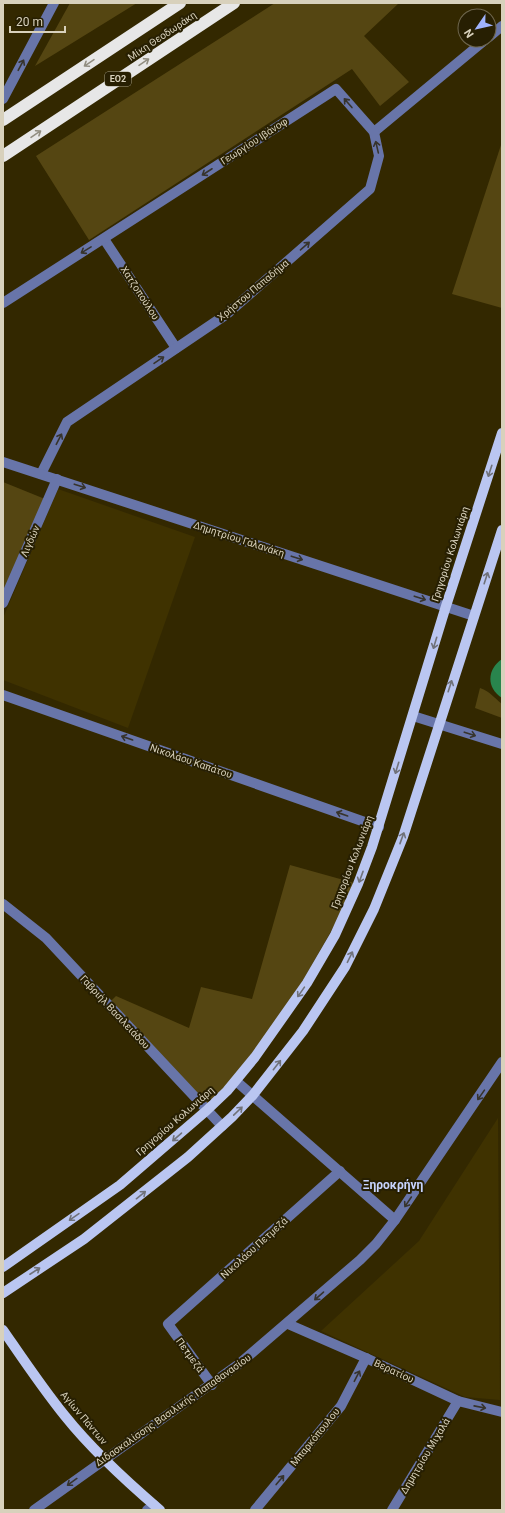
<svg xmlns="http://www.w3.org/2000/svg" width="505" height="1513" font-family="Roboto,sans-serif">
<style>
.built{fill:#3f3200}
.green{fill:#554612}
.water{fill:#29854d}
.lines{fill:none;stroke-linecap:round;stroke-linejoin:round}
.minor{stroke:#6875a9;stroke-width:10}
.major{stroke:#bac6f1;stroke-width:10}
.highway{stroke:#e7e7e7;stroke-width:12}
.oneway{stroke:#918d80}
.oneway2{stroke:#37342c}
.oneway3{stroke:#70727a}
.labels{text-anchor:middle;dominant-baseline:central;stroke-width:4;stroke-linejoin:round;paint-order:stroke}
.shield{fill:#271f02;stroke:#a39c84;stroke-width:1}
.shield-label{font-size:9px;font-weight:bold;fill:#d8d1bc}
.street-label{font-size:10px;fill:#d8d1bc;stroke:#271f02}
.quarter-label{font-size:12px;font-weight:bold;fill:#c8d4fe;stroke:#271f02}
</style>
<rect width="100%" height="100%" fill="#332800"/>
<g class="built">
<polygon points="58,489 195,537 128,728 3,680 3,618"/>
<polygon points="498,1118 500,1400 465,1397 321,1331 419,1241"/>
</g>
<g class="green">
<polygon points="70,3 137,3 35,66"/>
<polygon points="275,3 399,3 364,36 409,82 380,106 352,69 89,240 36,156"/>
<polygon points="502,142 502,308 452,294"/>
<polygon points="3,482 45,499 3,602"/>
<path d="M480 688C491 692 493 697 502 704V718L475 708Z"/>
<polygon points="290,865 358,884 278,1024 206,1111 108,1004 116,996 189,1028 201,987 252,999"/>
</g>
<path class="water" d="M502 659V698C486 688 487 669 502 659Z"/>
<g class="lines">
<g class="minor">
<polyline points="489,37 502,26"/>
<polyline points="3,99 54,3"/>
<polyline points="374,132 485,40"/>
<polyline points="104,239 176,348"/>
<polyline points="3,303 336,89 374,132 379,156 370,189 227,314 67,422 41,474"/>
<polyline points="3,462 474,616"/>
<polyline points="3,603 57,479"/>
<polyline points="3,695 379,827"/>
<polyline points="413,716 502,744"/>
<polyline points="3,904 46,938 222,1126"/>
<polyline points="236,1081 395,1220"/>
<polyline points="288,1324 366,1358 458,1401 502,1412"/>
<polyline points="212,1385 168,1324 340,1171"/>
<polyline points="34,1510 239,1364 360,1260 376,1244 395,1220 502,1062"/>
<polyline points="147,1510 154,1505"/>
<polyline points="255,1510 341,1406 366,1358"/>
<polyline points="392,1510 458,1401"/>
</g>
<g class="major">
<polyline points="3,1267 120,1185 206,1111 227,1091 255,1057 307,983 335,935 358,884 372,847 446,606 502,433"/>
<polyline points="3,1293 84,1239 188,1157 232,1117 253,1095 303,1031 345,967 374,909 403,837 502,530"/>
<path d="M3 1330C23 1359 43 1389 65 1416 93 1451 126 1481 160 1510"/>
</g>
<g class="highway">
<polyline points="3,120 180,3"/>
<polyline points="3,156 234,3"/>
</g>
</g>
<defs><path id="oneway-shaft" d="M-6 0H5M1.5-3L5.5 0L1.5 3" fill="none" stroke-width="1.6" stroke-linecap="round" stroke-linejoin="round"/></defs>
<g class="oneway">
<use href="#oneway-shaft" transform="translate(144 62) rotate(-34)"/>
<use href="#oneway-shaft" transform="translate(89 63) rotate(146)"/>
<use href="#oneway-shaft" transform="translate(36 134) rotate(-34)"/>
</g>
<g class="oneway2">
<use href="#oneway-shaft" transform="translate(21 65) rotate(-62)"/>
<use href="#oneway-shaft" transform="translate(348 103) rotate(-131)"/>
<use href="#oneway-shaft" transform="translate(377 147) rotate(-103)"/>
<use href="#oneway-shaft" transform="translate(207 172) rotate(147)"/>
<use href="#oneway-shaft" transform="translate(305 246) rotate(-41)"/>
<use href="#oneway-shaft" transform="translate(86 250) rotate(148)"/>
<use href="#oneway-shaft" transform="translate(159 360) rotate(-34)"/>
<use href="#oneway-shaft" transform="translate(59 439) rotate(-63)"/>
<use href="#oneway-shaft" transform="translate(80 486) rotate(18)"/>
<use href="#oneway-shaft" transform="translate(297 558) rotate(18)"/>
<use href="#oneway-shaft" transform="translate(420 598) rotate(18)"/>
<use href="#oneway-shaft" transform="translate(470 734) rotate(18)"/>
<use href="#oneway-shaft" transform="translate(127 738) rotate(-161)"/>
<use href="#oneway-shaft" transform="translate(342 814) rotate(-161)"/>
<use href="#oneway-shaft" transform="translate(481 1095) rotate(125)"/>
<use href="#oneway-shaft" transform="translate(408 1202) rotate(124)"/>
<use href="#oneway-shaft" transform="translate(319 1296) rotate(139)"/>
<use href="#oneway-shaft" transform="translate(357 1376) rotate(-63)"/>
<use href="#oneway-shaft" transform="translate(480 1407) rotate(11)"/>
<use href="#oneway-shaft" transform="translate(280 1480) rotate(-50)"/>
<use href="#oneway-shaft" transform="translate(72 1482) rotate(144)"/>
</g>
<g class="oneway3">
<use href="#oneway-shaft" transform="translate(490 471) rotate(108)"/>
<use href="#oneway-shaft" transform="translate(486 578) rotate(-72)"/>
<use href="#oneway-shaft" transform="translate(435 643) rotate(107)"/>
<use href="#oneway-shaft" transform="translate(450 686) rotate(-72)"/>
<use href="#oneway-shaft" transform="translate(397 768) rotate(107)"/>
<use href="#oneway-shaft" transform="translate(402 838) rotate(-70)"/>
<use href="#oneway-shaft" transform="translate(361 877) rotate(110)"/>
<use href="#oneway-shaft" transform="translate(350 957) rotate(-64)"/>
<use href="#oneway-shaft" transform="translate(301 992) rotate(125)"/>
<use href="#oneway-shaft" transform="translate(277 1065) rotate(-52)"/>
<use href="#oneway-shaft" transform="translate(238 1111) rotate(-44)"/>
<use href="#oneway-shaft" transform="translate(177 1137) rotate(139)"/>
<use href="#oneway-shaft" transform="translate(141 1195) rotate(-39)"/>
<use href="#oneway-shaft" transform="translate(74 1217) rotate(145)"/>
<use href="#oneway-shaft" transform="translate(35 1271) rotate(-33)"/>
</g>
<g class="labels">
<rect class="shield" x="105" y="72" width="26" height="14" rx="3"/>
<g class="shield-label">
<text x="118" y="79">ΕΟ2</text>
</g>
<g class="street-label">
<text transform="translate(162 36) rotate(-34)">Μίκη Θεοδωράκη</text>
<text transform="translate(254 141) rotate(-33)">Γεωργίου Ιβάνοφ</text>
<text transform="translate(253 290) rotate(-40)">Χρήστου Παπαδήμα</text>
<text transform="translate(140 293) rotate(57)">Χατζοπούλου</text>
<text transform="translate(239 539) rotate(18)">Δημητρίου Γαλανάκη</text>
<text transform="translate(30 541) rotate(-66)">Λιγδών</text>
<text transform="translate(450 554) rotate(-72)">Γρηγορίου Κολωνιάρη</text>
<text transform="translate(191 761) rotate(19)">Νικολάου Καπάτου</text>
<text transform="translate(352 862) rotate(-69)">Γρηγορίου Κολωνιάρη</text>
<text transform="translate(115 1012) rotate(47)">Γαβριήλ Βασιλειάδου</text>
<text transform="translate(175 1121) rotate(-41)">Γρηγορίου Κολωνιάρη</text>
<text transform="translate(254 1248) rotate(-42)">Νικολάου Πετμεζά</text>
<text transform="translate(190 1355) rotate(54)">Πετμεζά</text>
<text transform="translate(394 1371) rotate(25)">Βερατίου</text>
<text transform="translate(173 1410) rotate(-35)">Διδασκαλίσσης Βασιλικής Παπαθανασίου</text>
<text transform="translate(84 1418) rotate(50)">Αγίων Πάντων</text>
<text transform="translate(315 1437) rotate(-51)">Μπαρκόπουλου</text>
<text transform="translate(425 1456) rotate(-59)">Δημητρίου Μιχαλά</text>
</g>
<g class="quarter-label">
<text x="393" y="1185">Ξηροκρήνη</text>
</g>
</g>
<rect width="505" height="1513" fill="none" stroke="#d8d1bc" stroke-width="8"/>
<g transform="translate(477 28) rotate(236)"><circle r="19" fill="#271f02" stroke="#6e664c"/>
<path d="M0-3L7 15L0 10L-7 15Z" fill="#a0b3fd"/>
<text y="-6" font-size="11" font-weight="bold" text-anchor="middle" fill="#d8d1bc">N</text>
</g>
<path d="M10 26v6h55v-6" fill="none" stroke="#d8d1bc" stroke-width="2"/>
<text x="16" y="26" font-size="12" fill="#d8d1bc" stroke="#271f02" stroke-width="3" paint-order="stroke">20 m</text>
</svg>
